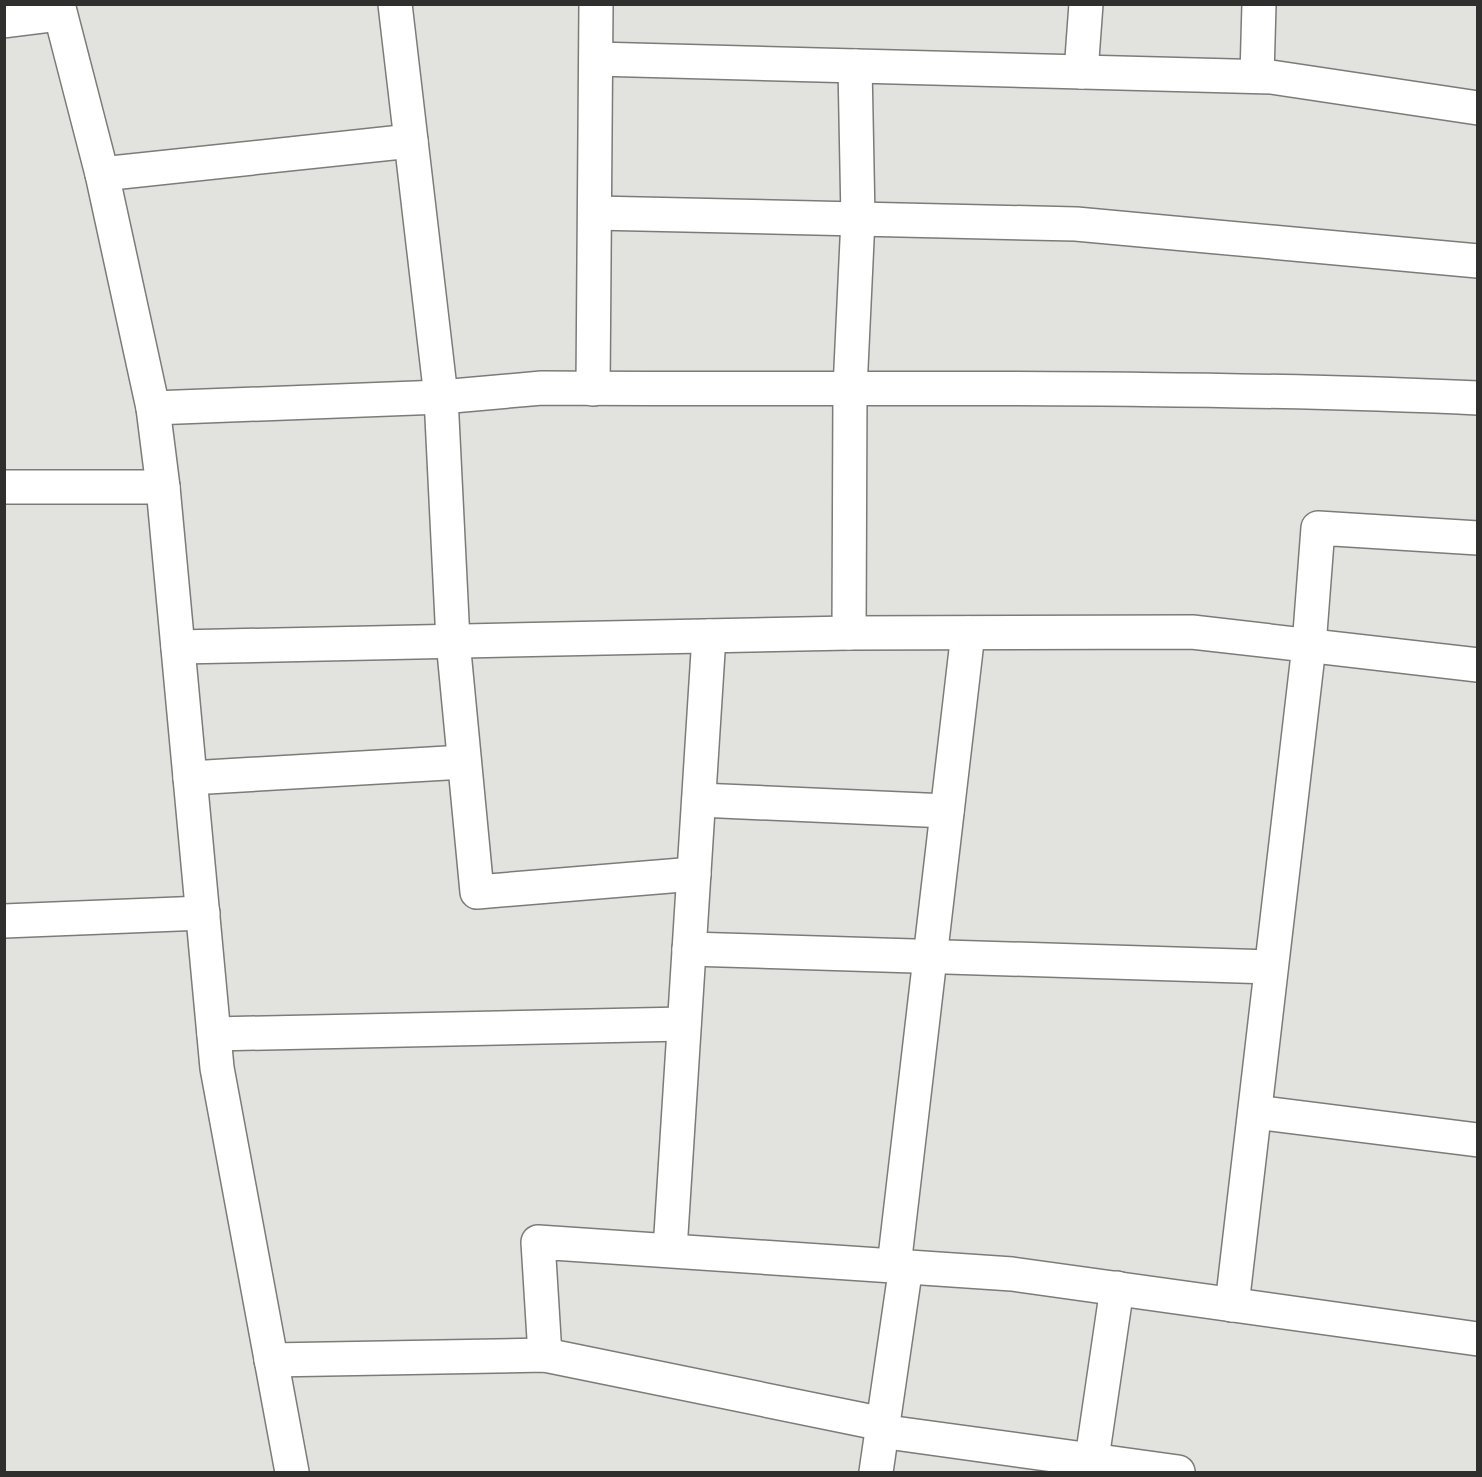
<svg xmlns="http://www.w3.org/2000/svg" width="1482" height="1477" font-family="Roboto,sans-serif">
<style>
.lines{fill:none;stroke-linecap:round;stroke-linejoin:round}
.minor-casing{stroke:#7b7b78;stroke-width:36}
.tertiary-casing{stroke:#7b7b78;stroke-width:36}
.minor{stroke:#fff;stroke-width:33}
.tertiary{stroke:#fff;stroke-width:33}
</style>
<rect width="100%" height="100%" fill="#e2e3df"/>
<g class="lines">
<defs>
<g id="minor">
<polyline points="395,4 441,397 453,641 477,892 694,874"/>
<polyline points="4,21 60,14"/>
<polyline points="596,59 1271,77 1478,108"/>
<polyline points="1081,72 1086,4"/>
<polyline points="1257,76 1259,4"/>
<polyline points="102,174 411,141"/>
<polyline points="595,213 1076,224 1478,261"/>
<polyline points="593,389 596,4"/>
<path d="M153 408 441 397 542 388C854 390 1166 384 1478 398"/>
<polyline points="163,487 217,1068 292,1472"/>
<polyline points="849,633 850,389 858,219 855,66"/>
<polyline points="178,647 849,633 1192,632 1478,665"/>
<polyline points="190,778 464,762"/>
<polyline points="699,800 947,811"/>
<polyline points="4,921 203,913"/>
<polyline points="689,949 1271,967"/>
<polyline points="214,1034 684,1024"/>
<polyline points="1255,1112 1478,1140"/>
<polyline points="670,1250 709,636"/>
<polyline points="894,1266 968,633"/>
<polyline points="1232,1305 1309,646 1318,528 1478,538"/>
<polyline points="545,1355 538,1242 1012,1274 1478,1339"/>
<polyline points="271,1360 545,1355 883,1424 887,1432 1178,1472"/>
<polyline points="876,1472 906,1266"/>
<polyline points="1090,1472 1117,1288"/>
</g>
<polyline id="tertiary" points="4,487 163,487 153,408 102,174 58,4"/>
</defs>
<use href="#minor" class="minor-casing"/>
<use href="#tertiary" class="tertiary-casing"/>
<use href="#minor" class="minor"/>
<use href="#tertiary" class="tertiary"/>
</g>
<rect width="1482" height="1477" fill="none" stroke="#2f2f2e" stroke-width="12"/>
</svg>
